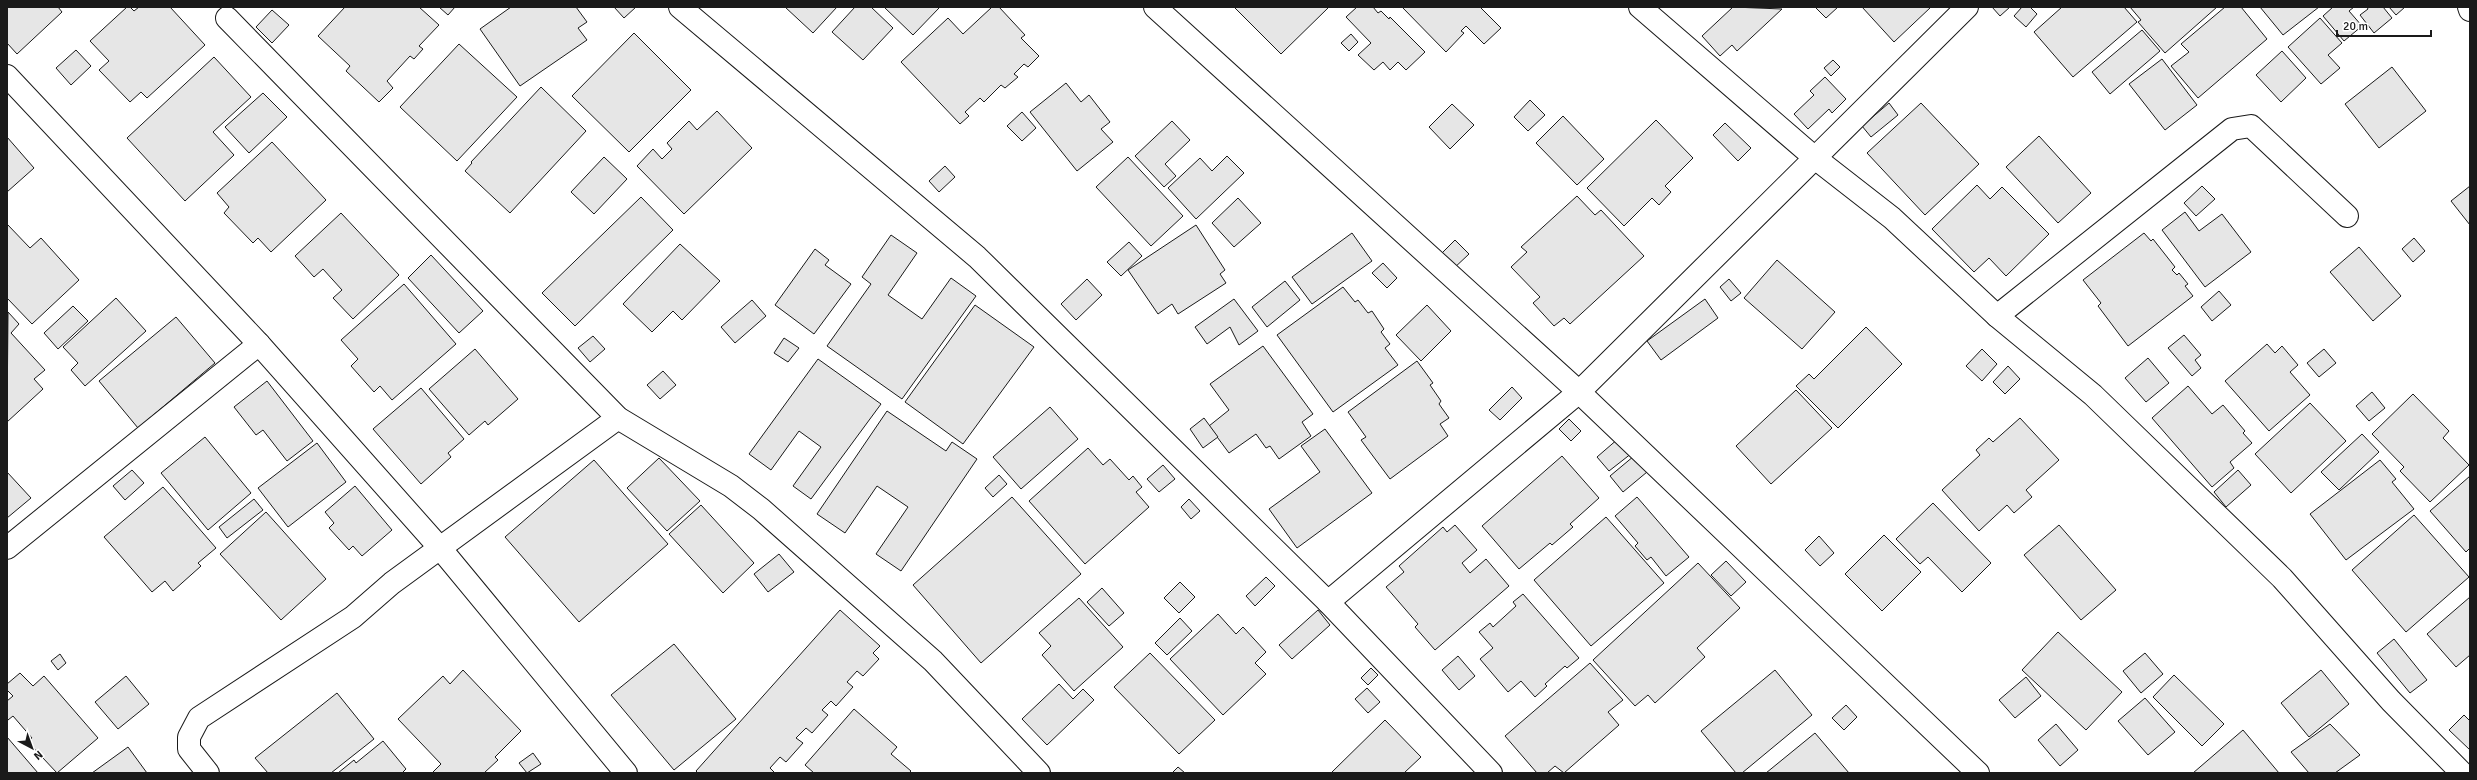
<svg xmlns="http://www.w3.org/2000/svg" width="2477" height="780" font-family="Signika,sans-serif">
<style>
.building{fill:#e6e6e6;stroke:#1a1a1a}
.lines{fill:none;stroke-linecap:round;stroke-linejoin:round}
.minor-casing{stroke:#1a1a1a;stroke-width:24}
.minor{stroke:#fff;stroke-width:22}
</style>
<rect width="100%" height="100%" fill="#fff"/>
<g class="building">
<polygon points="7,7 58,7 62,12 17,54 7,43"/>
<polygon points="127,7 130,7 134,11 139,7 170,7 205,45 147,98 141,92 130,102 99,70 109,61 90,41"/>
<polygon points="345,7 419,7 439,25 419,46 423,49 414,59 410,56 387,81 393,88 379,102 346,71 350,66 318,36"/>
<polygon points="439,7 455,7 448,15"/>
<polygon points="511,7 576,7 587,22 578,28 587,40 520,86 480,29"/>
<polygon points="614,7 636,7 624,18"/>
<polygon points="785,7 837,7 813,33"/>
<polygon points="855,7 871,7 893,28 863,60 832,32"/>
<polygon points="884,7 938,7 939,8 913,35"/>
<polygon points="992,7 999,7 1025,35 1021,38 1039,56 1028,67 1024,64 1014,74 1018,77 1005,88 1001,85 984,102 980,98 965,112 969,116 960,124 901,62 948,18 963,34"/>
<polygon points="1234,7 1329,7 1281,54"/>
<polygon points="1357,7 1373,7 1378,13 1381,11 1389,19 1390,17 1425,52 1406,70 1398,62 1390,70 1383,62 1374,70 1358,55 1371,43 1346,17"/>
<polygon points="1402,7 1480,7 1501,28 1484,44 1466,26 1461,31 1464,33 1446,52"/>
<polygon points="1733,7 1782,9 1737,51 1732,45 1720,56 1702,36"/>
<polygon points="1815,7 1838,7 1826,18"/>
<polygon points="1862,7 1931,7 1894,42"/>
<polygon points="1992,7 2010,7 2000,16"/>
<polygon points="2022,7 2030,7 2037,14 2026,27 2014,16"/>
<polygon points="2062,7 2124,7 2137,22 2073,77 2034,32"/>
<polygon points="2130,7 2217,7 2165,53 2138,22 2141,20"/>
<polygon points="2225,7 2241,7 2267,39 2198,98 2171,66 2189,52 2181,44"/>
<polygon points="2260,7 2319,7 2283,35"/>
<polygon points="2333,7 2354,7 2349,11 2362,26 2344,41 2323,16"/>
<polygon points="2367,7 2383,7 2392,18 2374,33 2360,15 2368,9"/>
<polygon points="2389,7 2405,7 2396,15"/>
<polygon points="272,10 289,25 272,43 256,27"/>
<polygon points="2320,18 2342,43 2328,55 2340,68 2321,84 2288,47"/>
<polygon points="2142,30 2160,51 2110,94 2092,72"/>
<polygon points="634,33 691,90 629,152 572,96"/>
<polygon points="1351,34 1358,42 1349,51 1341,43"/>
<polygon points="459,44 517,97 457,161 400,107"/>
<polygon points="76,50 91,66 71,85 56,68"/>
<polygon points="2282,51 2306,78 2281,102 2256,75"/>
<polygon points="214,57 251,97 213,132 234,155 185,201 127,138"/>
<polygon points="2162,59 2197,105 2165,130 2129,84"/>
<polygon points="1833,60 1840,67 1831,76 1824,68"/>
<polygon points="2392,67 2426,111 2379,148 2345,104"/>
<polygon points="1825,77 1846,99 1832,113 1829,109 1808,129 1794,114 1814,95 1810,91"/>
<polygon points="1066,83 1081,102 1089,95 1110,122 1101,129 1113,142 1077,171 1030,112"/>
<polygon points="541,87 586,131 510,213 465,171 472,163 471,162"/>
<polygon points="263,93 287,117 249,153 225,127"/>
<polygon points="1530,100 1545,115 1528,131 1514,117"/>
<polygon points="1889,103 1898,115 1871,137 1862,126"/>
<polygon points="1921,103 1979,164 1925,215 1867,153"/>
<polygon points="1452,104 1474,125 1450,149 1429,127"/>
<polygon points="717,111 752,148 684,214 637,166 653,149 662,159 672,149 667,143 689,121 697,130"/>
<polygon points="1022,112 1036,128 1022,141 1007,126"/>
<polygon points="1563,116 1604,159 1577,185 1536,143"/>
<polygon points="1656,120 1693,158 1665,186 1671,192 1659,205 1652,198 1624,226 1587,188"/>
<polygon points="1172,121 1190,140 1165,164 1176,176 1164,187 1135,156"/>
<polygon points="1725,123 1751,148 1738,161 1713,135"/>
<polygon points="2039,136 2091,193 2058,223 2006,167"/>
<polygon points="7,137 34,168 7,192"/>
<polygon points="272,142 326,200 271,252 258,238 253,243 224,213 229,207 217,193"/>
<polygon points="1227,156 1244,173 1196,219 1168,188 1200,158 1212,171"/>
<polygon points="604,157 627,179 594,214 571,192"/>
<polygon points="1128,157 1183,216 1151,246 1096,187"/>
<polygon points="945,166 955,177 939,192 929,181"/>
<polygon points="1977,185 1990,199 2002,187 2049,234 2006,276 1989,258 1974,272 1932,229"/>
<polygon points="2202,186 2215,199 2196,216 2184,203"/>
<polygon points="2470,186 2470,225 2451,201"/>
<polygon points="1577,196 1595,215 1601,210 1644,256 1570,324 1564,318 1554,326 1533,303 1540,297 1511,267 1527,252 1521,247"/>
<polygon points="641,197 673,230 575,326 542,293"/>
<polygon points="1238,198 1261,223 1234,247 1212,223"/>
<polygon points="2185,212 2199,231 2222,214 2251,252 2205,287 2162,230"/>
<polygon points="341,213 399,275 353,319 333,298 342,290 323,269 314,277 295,256"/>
<polygon points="7,224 30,248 41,238 79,280 32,324 7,298"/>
<polygon points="1196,225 1225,270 1220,274 1226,283 1178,314 1172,304 1158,314 1128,270"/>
<polygon points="1352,233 1372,261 1312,304 1292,277"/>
<polygon points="2144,233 2151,241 2153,239 2175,267 2172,270 2177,275 2179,273 2188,284 2185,286 2193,296 2128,346 2098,306 2101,303 2083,280"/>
<polygon points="891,235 917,253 888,295 922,319 951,278 976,296 902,399 827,346 871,284 862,277"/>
<polygon points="2414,238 2425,251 2413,262 2402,249"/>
<polygon points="1455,240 1469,254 1452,270 1438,257"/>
<polygon points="1129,242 1142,256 1121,276 1107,262"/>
<polygon points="680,244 720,281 682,320 673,311 652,332 623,304"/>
<polygon points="2359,247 2401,296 2373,321 2330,272"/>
<polygon points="815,249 829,260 825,265 851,284 814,334 775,305"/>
<polygon points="431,255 483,311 459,333 408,278"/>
<polygon points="1777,260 1835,312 1802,349 1744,298"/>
<polygon points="1383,263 1397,278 1387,288 1372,273"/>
<polygon points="1087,279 1102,295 1076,320 1061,304"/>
<polygon points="1729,279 1741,293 1731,301 1720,287"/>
<polygon points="1285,281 1300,300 1267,327 1252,307"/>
<polygon points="404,284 456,344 392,400 380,386 374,392 351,366 358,359 341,340"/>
<polygon points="1343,287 1355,302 1358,300 1368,313 1372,311 1384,329 1381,332 1390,344 1385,348 1398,365 1333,412 1277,335"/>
<polygon points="2219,291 2231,305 2212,321 2201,307"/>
<polygon points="116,298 146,331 85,386 71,370 78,363 63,347"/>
<polygon points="1234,299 1258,331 1239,345 1230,327 1207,344 1195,327"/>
<polygon points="1705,299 1718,318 1661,360 1647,341"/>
<polygon points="752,300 766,316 735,343 721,327"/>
<polygon points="975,305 1034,347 963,444 905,402"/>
<polygon points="1427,305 1451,331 1421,361 1396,335"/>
<polygon points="73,306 88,321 58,349 44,333"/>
<polygon points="8,312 19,324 11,333 45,370 34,379 43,389 7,422"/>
<polygon points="176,317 215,363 138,428 99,381"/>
<polygon points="1866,327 1902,364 1838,428 1796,386 1809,374 1814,379"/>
<polygon points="2184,335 2201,355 2195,360 2201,368 2192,376 2168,348"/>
<polygon points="593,336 605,349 590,362 578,348"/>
<polygon points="784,338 799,348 788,362 774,353"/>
<polygon points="2267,344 2275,353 2282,346 2298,365 2290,372 2310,395 2269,431 2225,381"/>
<polygon points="1263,346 1313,414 1302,422 1311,436 1279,459 1270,446 1266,448 1256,434 1229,453 1209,426 1229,410 1210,384"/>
<polygon points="475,349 518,399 488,425 485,421 469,435 429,389"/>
<polygon points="1982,349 1997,364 1982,381 1966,366"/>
<polygon points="2324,349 2336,363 2319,377 2307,363"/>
<polygon points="2148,358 2169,383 2146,402 2125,378"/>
<polygon points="818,359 881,404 811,499 793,486 821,447 799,431 771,470 749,454"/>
<polygon points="1417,361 1433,383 1430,385 1441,401 1439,404 1449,418 1440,424 1448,436 1390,479 1361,440 1366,437 1348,412"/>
<polygon points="2008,366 2020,379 2005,394 1993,382"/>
<polygon points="663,371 676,385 660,399 647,385"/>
<polygon points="267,381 313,441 287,461 263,430 256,435 234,407"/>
<polygon points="2188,386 2212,414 2223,405 2245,431 2243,433 2252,443 2230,462 2234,468 2212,487 2152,418"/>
<polygon points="1512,387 1522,398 1500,420 1489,410"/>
<polygon points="421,388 464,439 448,453 451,457 421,484 373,429"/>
<polygon points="1796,390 1832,428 1771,484 1736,446"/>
<polygon points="2372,392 2385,408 2369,421 2356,406"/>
<polygon points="2413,394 2449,431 2443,438 2469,465 2430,502 2400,471 2404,467 2372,434"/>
<polygon points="2310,403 2346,441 2291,493 2255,454"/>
<polygon points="1050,407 1078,439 1021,489 993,457"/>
<polygon points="887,411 946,451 952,442 977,459 901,571 876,554 908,507 877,486 845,533 817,514"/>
<polygon points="1204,418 1218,437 1203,448 1190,429"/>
<polygon points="2020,418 2059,460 2026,490 2032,497 2014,513 2007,505 1979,531 1942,490 1980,455 1976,450 1989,438 1993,442"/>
<polygon points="1569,419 1581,431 1571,441 1559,429"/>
<polygon points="1325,429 1372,493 1297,548 1269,509 1320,472 1301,446"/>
<polygon points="2362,434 2379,452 2339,490 2321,472"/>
<polygon points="205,437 251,493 208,530 161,473"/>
<polygon points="1619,438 1632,453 1609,471 1597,457"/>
<polygon points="317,443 346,482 288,527 258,488"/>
<polygon points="1088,448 1103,465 1110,459 1129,480 1133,476 1142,487 1136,492 1149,507 1085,564 1029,501"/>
<polygon points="1562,456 1599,498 1570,524 1573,527 1552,545 1550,543 1519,569 1482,526"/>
<polygon points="1634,456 1647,472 1623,492 1610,476"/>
<polygon points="659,458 700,501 667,531 627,488"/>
<polygon points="594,460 668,544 579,622 505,537"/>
<polygon points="2380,460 2396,479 2392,482 2414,509 2346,560 2310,514"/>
<polygon points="1163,465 1175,479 1159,492 1147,479"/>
<polygon points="132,470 144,483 125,500 113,486"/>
<polygon points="2238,470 2251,485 2226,507 2214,492"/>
<polygon points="7,472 31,498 7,518"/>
<polygon points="999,475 1007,484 993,497 985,488"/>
<polygon points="2470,476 2470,548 2466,552 2430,511"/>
<polygon points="355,486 392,530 362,556 353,546 349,550 329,528 334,523 325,512"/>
<polygon points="163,487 216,548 198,563 201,566 173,591 165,581 152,592 104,537"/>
<polygon points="1012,497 1081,574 981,663 913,585"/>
<polygon points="1637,497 1689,557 1666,576 1651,557 1647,560 1635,546 1638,543 1615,516"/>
<polygon points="254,499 263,510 227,538 219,527"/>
<polygon points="1189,499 1200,511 1191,519 1181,507"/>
<polygon points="1933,503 1991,563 1962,592 1928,557 1920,564 1896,539"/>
<polygon points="701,505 754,563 723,593 669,534"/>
<polygon points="266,512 326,579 281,620 220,554"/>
<polygon points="2414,515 2469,577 2406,632 2352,570"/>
<polygon points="1606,517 1664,583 1591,646 1534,580"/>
<polygon points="1455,525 1477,550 1462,563 1470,573 1486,559 1509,586 1435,650 1415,627 1418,624 1386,587 1404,572 1399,566 1443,527 1447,532"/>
<polygon points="2059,525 2116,590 2081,620 2024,555"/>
<polygon points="1884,535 1921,572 1882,611 1845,574"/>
<polygon points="1819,536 1834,553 1820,566 1805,550"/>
<polygon points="779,554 794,572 768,592 754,574"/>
<polygon points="1726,561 1746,582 1731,596 1711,575"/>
<polygon points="1698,563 1740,608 1697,648 1705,657 1655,703 1648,695 1635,706 1593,660"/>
<polygon points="1266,577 1275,586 1255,606 1246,596"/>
<polygon points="1180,582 1195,597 1179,613 1164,598"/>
<polygon points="1102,588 1124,613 1109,626 1087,602"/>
<polygon points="1523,594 1579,658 1567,668 1565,666 1545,684 1547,686 1535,697 1521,681 1508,692 1480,659 1493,648 1479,632 1490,623 1493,627 1516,606 1513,602"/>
<polygon points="2470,597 2470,655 2456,667 2427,634"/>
<polygon points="1079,598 1123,647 1074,691 1042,655 1051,646 1039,633"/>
<polygon points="840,610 880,646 873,653 879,659 863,676 857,671 847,682 853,687 836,706 831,701 822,710 828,715 812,733 806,728 796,738 803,743 786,762 780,757 770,768 775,773 698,773 696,771"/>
<polygon points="1318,610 1330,625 1292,659 1279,645"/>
<polygon points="1218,614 1236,634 1243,627 1266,652 1255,663 1266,674 1223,715 1170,659"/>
<polygon points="1180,618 1192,631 1167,655 1155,643"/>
<polygon points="2058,632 2122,692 2086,730 2022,670"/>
<polygon points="2394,639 2427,680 2410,693 2377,653"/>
<polygon points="674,644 736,719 674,770 611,695"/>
<polygon points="1150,653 1215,720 1179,754 1114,687"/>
<polygon points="2145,653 2163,674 2141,693 2123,671"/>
<polygon points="60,654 66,663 58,670 51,661"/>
<polygon points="1458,656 1475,676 1459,690 1442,670"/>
<polygon points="1590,663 1623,700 1608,712 1619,725 1564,773 1555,766 1547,773 1537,773 1505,736"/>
<polygon points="1371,668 1378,675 1368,685 1361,678"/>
<polygon points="463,670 521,731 495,757 498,760 484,773 432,773 441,764 398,719 443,676 450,684"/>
<polygon points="1775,670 1812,715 1742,773 1736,773 1701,731"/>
<polygon points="2321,670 2349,704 2309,737 2281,703"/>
<polygon points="20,673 33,686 44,676 98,738 57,773 28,742 32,738 13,716 8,720 7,718 7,701 13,696 7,690 7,684"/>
<polygon points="2174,675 2224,724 2202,746 2153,697"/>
<polygon points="126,676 149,704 118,729 95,702"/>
<polygon points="2026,677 2041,696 2015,718 1999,700"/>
<polygon points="1059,684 1073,699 1083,689 1094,700 1047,745 1022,719"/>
<polygon points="1367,688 1380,702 1368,713 1355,699"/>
<polygon points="337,693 374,739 331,773 268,773 255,758"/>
<polygon points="2145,698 2175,732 2148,755 2118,721"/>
<polygon points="1846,705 1857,717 1844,730 1832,718"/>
<polygon points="854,709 897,747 891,754 911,771 909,773 814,773 805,765"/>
<polygon points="2464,715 2470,721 2470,750 2449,730"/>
<polygon points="1385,720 1421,757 1404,773 1331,773"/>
<polygon points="2056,724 2078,750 2060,766 2038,740"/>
<polygon points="2330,724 2360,755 2335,773 2309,773 2291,752"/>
<polygon points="2243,730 2279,773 2193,773"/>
<polygon points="1815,733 1849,773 1766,773"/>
<polygon points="7,737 38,773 7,773"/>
<polygon points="383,741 406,769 402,773 338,773 354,760 356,763"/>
<polygon points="128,747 147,773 92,773"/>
<polygon points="533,753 541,764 527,773 519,763"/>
<polygon points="1178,767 1185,773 1172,773"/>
</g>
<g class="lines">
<defs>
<g id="minor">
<polyline points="680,7 977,257 1328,602 1491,773"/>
<polyline points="1155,7 1579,392 1978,773"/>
<polyline points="1640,7 1815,158 1892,218 1997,316 2093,395 2282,578 2391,701 2462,773"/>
<polyline points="2469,7 2470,10"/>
<polyline points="227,18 618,418 731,486 761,509 933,661 1039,773"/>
<polyline points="7,76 259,344 440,548 626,773"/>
<polyline points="1997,316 2232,129 2251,126 2347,216"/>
<polyline points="7,548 259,344"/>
<polyline points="1328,602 1579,392 1967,7"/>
<polyline points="208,773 189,749 189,737 199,718 353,617 392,583 618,418"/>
</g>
</defs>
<use href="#minor" class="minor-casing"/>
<use href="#minor" class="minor"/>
</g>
<rect width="2477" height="780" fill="none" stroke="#1a1a1a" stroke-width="16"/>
<g transform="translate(32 748) rotate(139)" stroke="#ffffff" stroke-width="3" paint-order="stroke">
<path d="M0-3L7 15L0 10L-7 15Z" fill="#1a1a1a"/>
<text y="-6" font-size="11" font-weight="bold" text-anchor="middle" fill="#1a1a1a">N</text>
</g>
<path d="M2337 30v6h94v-6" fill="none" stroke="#1a1a1a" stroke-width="2"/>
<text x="2343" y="30" font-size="12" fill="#1a1a1a" stroke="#ffffff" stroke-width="3" paint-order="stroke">20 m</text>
</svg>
